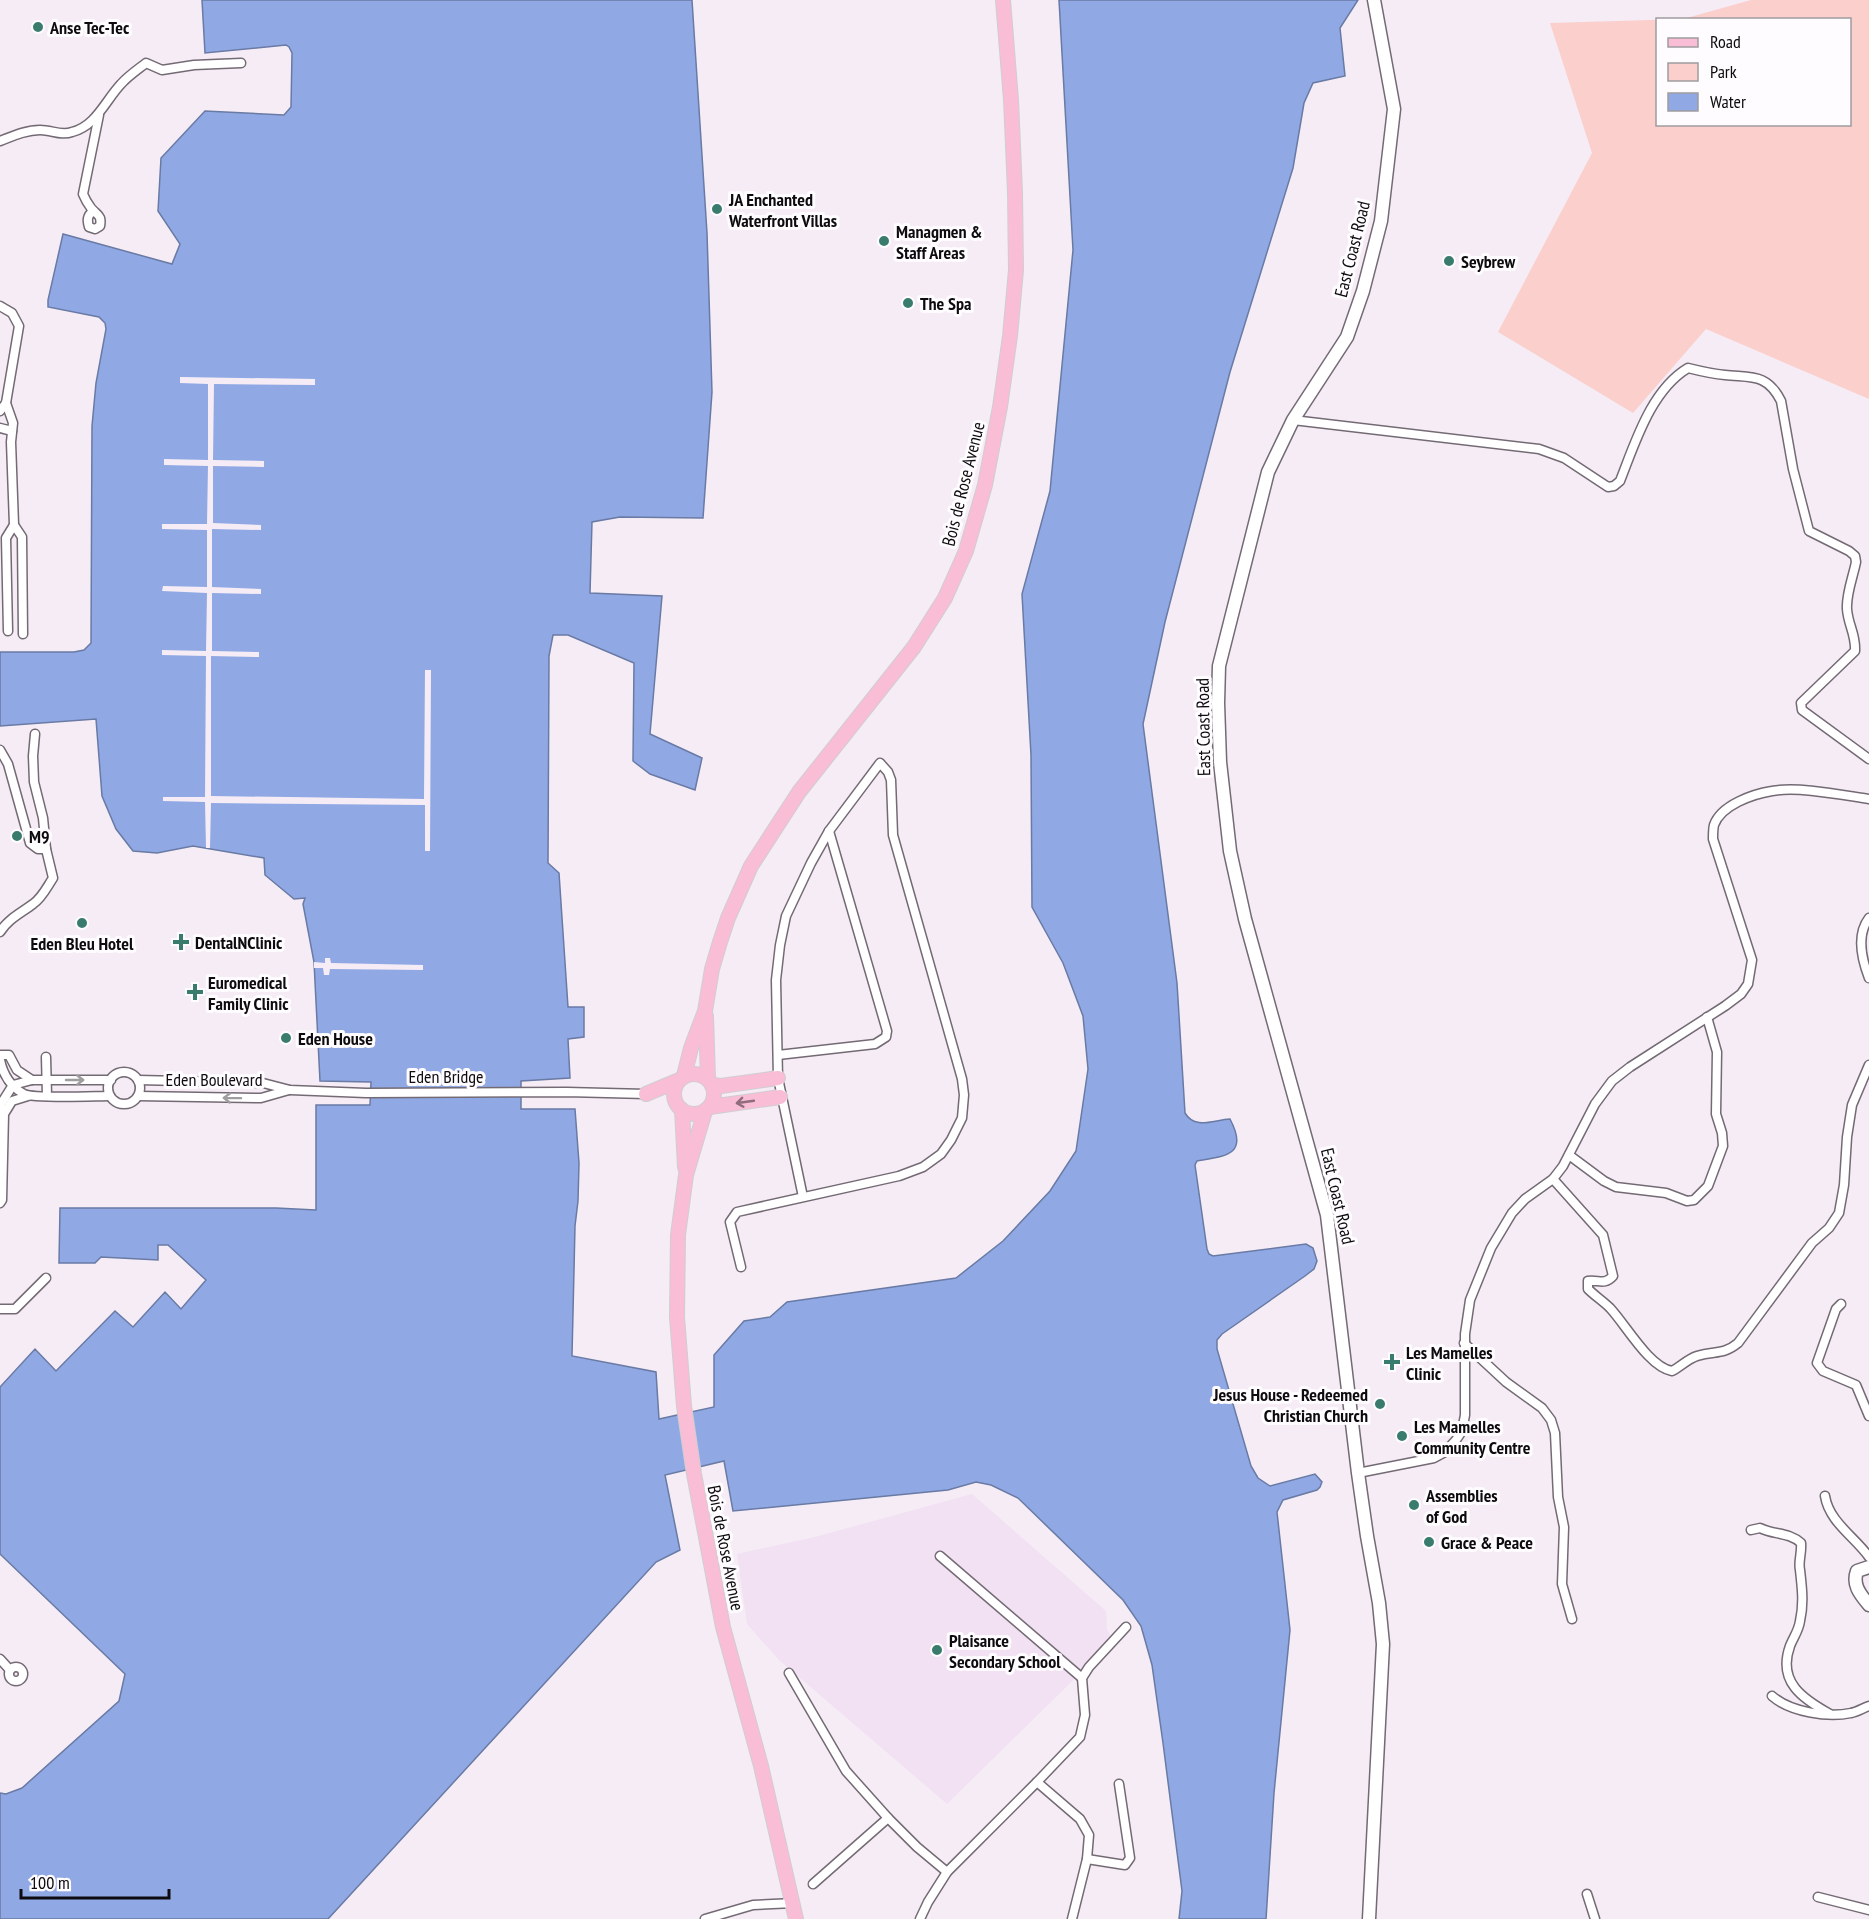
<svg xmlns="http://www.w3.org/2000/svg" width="1869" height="1919" font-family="'PT Sans Narrow',sans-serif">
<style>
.built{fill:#f1e1f2}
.green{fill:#fbcfcb;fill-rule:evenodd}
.water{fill:#90a9e4;stroke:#697aa4;stroke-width:1.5}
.pier{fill:#f6ecf6}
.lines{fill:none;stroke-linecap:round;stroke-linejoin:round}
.minor-casing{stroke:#736a74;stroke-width:11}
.secondary-casing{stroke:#736a74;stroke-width:15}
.primary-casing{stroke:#cfcecf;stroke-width:16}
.minor{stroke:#fff;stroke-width:8}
.secondary{stroke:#fff;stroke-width:12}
.primary{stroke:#fabdd6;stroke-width:14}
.oneway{stroke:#9f9d9f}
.oneway2{stroke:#906d7c}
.poi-dot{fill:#397c6e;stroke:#fefcfe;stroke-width:2}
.labels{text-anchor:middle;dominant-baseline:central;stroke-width:6;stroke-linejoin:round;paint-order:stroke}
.poi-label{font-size:18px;font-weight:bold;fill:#0e0b0e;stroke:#fefcfe;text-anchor:start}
.street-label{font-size:18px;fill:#0e0b0e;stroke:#fefcfe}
</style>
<rect width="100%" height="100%" fill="#f6ecf6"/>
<polygon class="built" points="972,1494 1106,1611 1107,1629 1113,1641 947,1804 779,1660 747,1624 737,1554 815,1537"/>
<path class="green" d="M1751 0H1869V399L1706 329 1633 413 1498 332 1592 153 1550 23 1683 19ZM1658 20H1850V124H1658Z"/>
<path class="water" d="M202 0H692L707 233 712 392 703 518 620 517 592 522 590 593 662 596 650 734 702 758 695 790 650 774 633 761 634 663 568 635H553L549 656 548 863 559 873 568 1007H584V1037L568 1039 570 1078 521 1081V1109H575L579 1163 578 1201 575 1226 572 1356 656 1372 659 1419 714 1407V1355L744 1321 770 1317 787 1302 956 1278 1003 1241 1050 1191 1076 1151 1088 1069 1083 1016 1063 963 1032 907 1031 755 1022 594 1050 491 1073 250 1059 0H1358L1340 28 1345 76 1313 83 1304 103 1293 168 1230 372 1165 622 1143 724 1177 983 1185 1113C1195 1130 1213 1120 1230 1119 1249 1155 1226 1156 1197 1161L1195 1165 1207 1249 1209 1254 1213 1256 1306 1244 1313 1248 1317 1261 1314 1269 1305 1276 1222 1334 1217 1340V1349L1251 1466 1258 1478 1270 1486 1315 1474 1322 1482 1320 1487 1317 1490 1283 1500 1277 1512 1290 1630 1274 1793 1266 1919H1179L1182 1891 1163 1743 1152 1665 1141 1626 1123 1600 1018 1498 991 1485 976 1482 948 1490 733 1511 724 1461 665 1475 680 1550 656 1562 328 1919H0V1793L6 1794 22 1788 119 1701 125 1674 0 1554V1387L35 1349 56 1371 115 1311 133 1327 165 1292 181 1309 206 1280 168 1245H158V1260L101 1257 95 1263H59L60 1208H276L316 1210V1105H370L371 1082 320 1081 314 962 303 904 305 898 294 899 265 875 264 858 193 846 157 853 133 851 116 829 102 796 96 719 0 726V652H74L84 650 91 643 92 426 96 383 106 329 105 323 99 317 48 307V300L63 234 172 264 180 244 158 211 161 158 205 111 284 115 291 107 292 53 289 47 286 45 205 53Z"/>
<g class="pier">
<polygon points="180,377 315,379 315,385 214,384 213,460 264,461 264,467 213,466 213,523 261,525 261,530 212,529 212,587 261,589 261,594 212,593 212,651 259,652 259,657 211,656 211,796 424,799 425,670 431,670 430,851 425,851 425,805 211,803 210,848 206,848 205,802 163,801 163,797 205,797 206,656 162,655 162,650 206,651 207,593 162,591 163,586 207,587 207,530 162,529 162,524 207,524 208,466 164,465 164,459 208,460 208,384 180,383"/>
<polygon points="325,958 330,958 331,963 423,965 423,970 330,969 329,975 324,975 323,968 314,968 314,962 325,963"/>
</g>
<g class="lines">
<defs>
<g id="minor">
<path d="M0 141C13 136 26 130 40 130 52 130 61 136 72 132 96 126 105 101 121 84 128 76 137 70 146 63L162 70 194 65 241 63"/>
<path d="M93 211C87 216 87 220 89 227L95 229 100 226C102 215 98 216 91 208 88 204 85 199 83 194L99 115"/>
<polyline points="0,306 12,313 19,326 6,403 0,411"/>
<polyline points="6,403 13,423 11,442 14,525 6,538 8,631"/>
<path d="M1293 420 1539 449 1564 458 1608 487 1614 486 1620 481C1635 443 1651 390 1688 368 1700 371 1713 374 1725 375 1751 378 1767 373 1781 401L1793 469 1809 531 1849 551 1855 556 1856 562C1853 577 1846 594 1847 609 1848 625 1856 634 1855 651L1801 703 1802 710 1869 759"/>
<polyline points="0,428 12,431"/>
<polyline points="14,525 22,537 23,634"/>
<polyline points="0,750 8,764 30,843 38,849 46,849"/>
<path d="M1869 918C1856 935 1862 960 1869 978"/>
<path d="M0 932C8 919 21 913 33 904 42 898 47 887 53 878L46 849 43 818 34 782 33 756 35 734"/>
<polyline points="0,1055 9,1055 17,1070 32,1080 111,1080"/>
<polyline points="778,1055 875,1044 886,1037 887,1031 829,831"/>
<polyline points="46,1057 47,1096"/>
<path d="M0 1060C3 1074 11 1087 24 1094 34 1099 96 1096 110 1096"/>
<circle cx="124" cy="1088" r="16"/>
<polyline points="138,1080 263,1083 290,1090 366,1093 567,1092 646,1094"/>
<polyline points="138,1096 261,1098 289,1090"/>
<polyline points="0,1114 1,1104 13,1085 32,1080"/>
<polyline points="1569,1155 1604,1181 1616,1187 1666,1193 1687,1201 1694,1200 1708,1186 1723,1146 1722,1133 1716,1114 1717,1052 1707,1017"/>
<path d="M1553 1179 1603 1235 1613 1276C1604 1286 1598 1279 1588 1281V1289C1595 1296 1603 1301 1610 1308 1626 1325 1649 1367 1672 1371 1681 1366 1688 1359 1697 1356 1715 1350 1722 1356 1738 1343L1812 1243 1829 1228 1839 1213 1844 1185 1847 1137 1852 1105 1869 1065"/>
<polyline points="0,1203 2,1200 4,1114 12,1101 28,1096"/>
<polyline points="741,1267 730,1222 737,1212 899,1176 923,1167 941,1154 951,1140 962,1118 964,1095 962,1079 893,835 891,780 888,772 880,763 829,831 811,863 786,916 780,945 776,980 778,1078 803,1197"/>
<polyline points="1841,1304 1836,1309 1817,1363 1823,1371 1856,1385 1869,1416"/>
<polyline points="0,1309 15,1309 46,1278"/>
<polyline points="1464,1343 1506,1382 1542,1408 1551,1420 1555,1433 1558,1497 1564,1527 1562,1584 1572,1619"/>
<path d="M1358 1473 1434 1458 1445 1452 1456 1440 1462 1431 1465 1415V1334L1470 1300 1491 1248 1512 1213 1525 1199 1553 1179 1563 1166 1595 1104 1612 1081 1630 1067 1725 1006 1741 994 1748 984 1752 960 1713 839C1713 835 1713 829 1714 825 1721 805 1753 794 1772 791 1798 786 1842 795 1869 799"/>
<path d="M1825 1496C1829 1522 1855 1537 1869 1557"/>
<path d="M1751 1530 1760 1528C1774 1535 1789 1532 1801 1543 1802 1554 1798 1561 1800 1570 1802 1588 1804 1603 1800 1621 1799 1630 1793 1638 1790 1646 1777 1682 1803 1699 1830 1714"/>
<polyline points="940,1556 1082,1678"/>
<polyline points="0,1659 10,1670"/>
<circle cx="16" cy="1674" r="7"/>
<polyline points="789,1673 846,1771 888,1818 917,1847 947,1872"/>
<path d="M1772 1696C1790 1712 1828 1718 1851 1713 1857 1712 1863 1708 1869 1706"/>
<polyline points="1037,1782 1080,1737 1085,1715 1082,1678 1089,1667 1126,1627"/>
<polyline points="1087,1859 1125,1865 1130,1858 1119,1784"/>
<polyline points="813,1884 888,1818"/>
<polyline points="1587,1894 1595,1919"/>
<polyline points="1818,1897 1869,1910"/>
<polyline points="705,1919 753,1905 794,1903"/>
<polyline points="920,1919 928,1902 947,1872 1037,1782 1080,1819 1089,1835 1087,1859 1072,1919"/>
</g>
<g id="secondary">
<path d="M1869 1567 1857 1571C1852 1585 1860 1594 1869 1605"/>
<polyline points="1369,1919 1383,1644 1379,1603 1367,1536 1358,1473 1327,1215 1245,919 1230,851 1220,762 1218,703 1219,666 1268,472 1293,420 1347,337 1363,291 1381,221 1394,109 1374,0"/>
</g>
<g id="primary">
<polyline points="706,1016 708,1079"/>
<circle cx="694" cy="1094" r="20"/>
<polyline points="684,1076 691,1048 705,1011 712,969 720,942 728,918 751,866 799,792 914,647 945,598 966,551 985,485 1000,407 1010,336 1016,270 1015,192 1011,100 1003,0"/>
<polyline points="712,1085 721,1086 778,1078"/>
<polyline points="646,1094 677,1081"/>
<polyline points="710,1107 780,1097"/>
<polyline points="682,1110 685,1167"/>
<polyline points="705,1111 686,1175 678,1235 677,1317 684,1406 694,1474 723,1627 761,1766 796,1919"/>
</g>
</defs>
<use href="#minor" class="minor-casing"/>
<use href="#secondary" class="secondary-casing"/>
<use href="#primary" class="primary-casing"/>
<use href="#minor" class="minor"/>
<use href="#secondary" class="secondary"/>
<use href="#primary" class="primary"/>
</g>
<defs><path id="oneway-shaft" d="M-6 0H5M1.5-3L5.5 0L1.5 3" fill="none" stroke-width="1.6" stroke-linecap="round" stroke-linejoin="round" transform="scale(1.5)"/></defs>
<g class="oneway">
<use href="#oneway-shaft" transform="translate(75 1080)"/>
<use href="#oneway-shaft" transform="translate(232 1098) rotate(-179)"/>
</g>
<use class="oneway2" href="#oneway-shaft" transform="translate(745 1102) rotate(172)"/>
<g class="poi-dot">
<circle cx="38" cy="27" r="6"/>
<circle cx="717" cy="209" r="6"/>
<circle cx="884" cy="241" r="6"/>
<circle cx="1449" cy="261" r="6"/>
<circle cx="908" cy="303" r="6"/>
<circle cx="17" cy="836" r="6"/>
<circle cx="82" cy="923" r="6"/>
<path d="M178 933h6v6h6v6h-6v6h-6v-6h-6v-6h6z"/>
<path d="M192 983h6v6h6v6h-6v6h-6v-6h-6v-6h6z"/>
<circle cx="286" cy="1038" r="6"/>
<path d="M1389 1353h6v6h6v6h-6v6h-6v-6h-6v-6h6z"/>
<circle cx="1380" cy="1404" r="6"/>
<circle cx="1402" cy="1436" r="6"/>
<circle cx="1414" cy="1505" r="6"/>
<circle cx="1429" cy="1542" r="6"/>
<circle cx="937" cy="1650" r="6"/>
</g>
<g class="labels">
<g class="poi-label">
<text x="50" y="27">Anse Tec-Tec</text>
<text x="729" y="199">JA Enchanted<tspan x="729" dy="21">Waterfront Villas</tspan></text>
<text x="896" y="231">Managmen &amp;<tspan x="896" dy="21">Staff Areas</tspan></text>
<text x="1461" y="261">Seybrew</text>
<text x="920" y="303">The Spa</text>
<text x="29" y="836">M9</text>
<text x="195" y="942">DentalNClinic</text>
<text x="82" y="943" text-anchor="middle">Eden Bleu Hotel</text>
<text x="208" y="982">Euromedical<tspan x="208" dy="21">Family Clinic</tspan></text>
<text x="298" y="1038">Eden House</text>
<text x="1406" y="1352">Les Mamelles<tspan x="1406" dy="21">Clinic</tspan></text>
<text x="1368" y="1394" text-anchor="end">Jesus House - Redeemed<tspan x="1368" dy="21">Christian Church</tspan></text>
<text x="1414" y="1426">Les Mamelles<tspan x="1414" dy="21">Community Centre</tspan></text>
<text x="1426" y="1495">Assemblies<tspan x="1426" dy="21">of God</tspan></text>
<text x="1441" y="1542">Grace &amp; Peace</text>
<text x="949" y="1640">Plaisance<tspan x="949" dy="21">Secondary School</tspan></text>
</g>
<g class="street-label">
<text transform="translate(1352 249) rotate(-76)">East Coast Road</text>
<text transform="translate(963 484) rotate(-76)">Bois de Rose Avenue</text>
<text transform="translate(1203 727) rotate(-91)">East Coast Road</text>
<text x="446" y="1076">Eden Bridge</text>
<text x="214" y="1079">Eden Boulevard</text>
<text transform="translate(1338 1196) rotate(77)">East Coast Road</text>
<text transform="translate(726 1548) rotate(79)">Bois de Rose Avenue</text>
</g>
</g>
<rect x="1656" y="18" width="195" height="108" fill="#fefcfe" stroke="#9e9c9e" stroke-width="1.5"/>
<rect x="1668" y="38" width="30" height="9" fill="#fabdd6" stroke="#9e9c9e" stroke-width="1.5"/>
<text x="1710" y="48" font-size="18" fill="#0e0b0e">Road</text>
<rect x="1668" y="63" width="30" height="18" fill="#fbcfcb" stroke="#9e9c9e" stroke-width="1.5"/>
<text x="1710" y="78" font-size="18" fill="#0e0b0e">Park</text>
<rect x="1668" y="93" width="30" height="18" fill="#90a9e4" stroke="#9e9c9e" stroke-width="1.5"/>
<text x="1710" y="108" font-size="18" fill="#0e0b0e">Water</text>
<path d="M21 1889v9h148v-9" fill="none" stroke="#0e0b0e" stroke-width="3"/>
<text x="30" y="1889" font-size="18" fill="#0e0b0e" stroke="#fefcfe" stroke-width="4.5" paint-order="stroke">100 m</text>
</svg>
